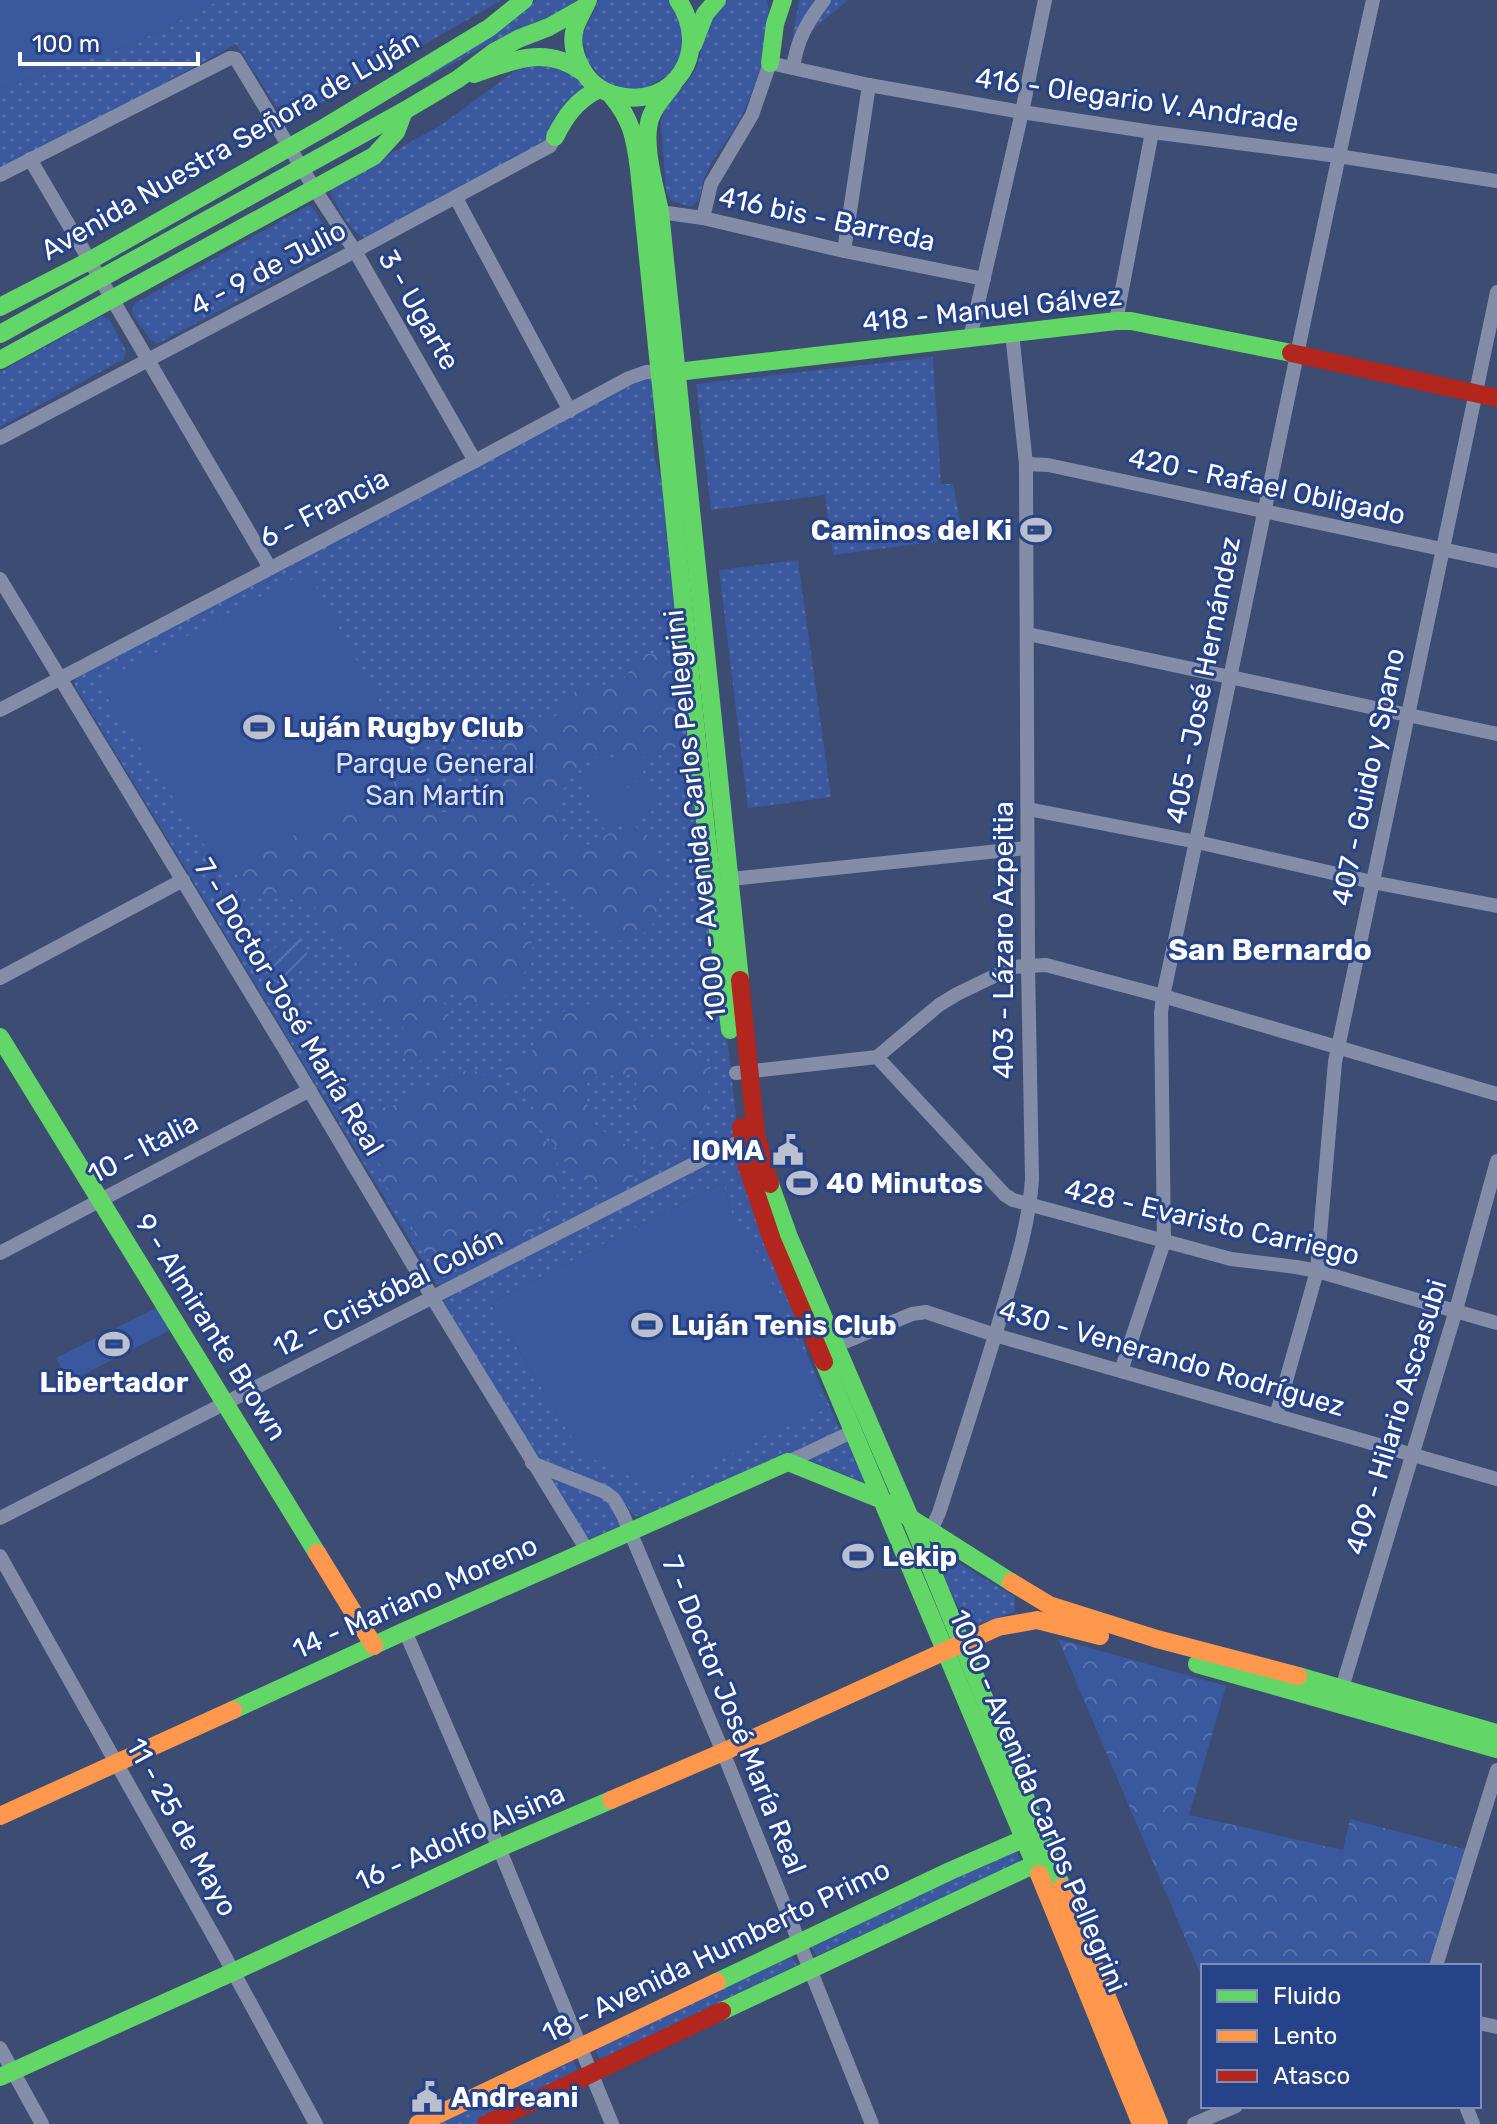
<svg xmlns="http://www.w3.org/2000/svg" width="1497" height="2124" font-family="Rubik,sans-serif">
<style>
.grass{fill:url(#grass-dots);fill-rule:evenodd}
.forest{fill:url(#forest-crowns)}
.garden{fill:url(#garden-furrows)}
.pitch{fill:#3a589e}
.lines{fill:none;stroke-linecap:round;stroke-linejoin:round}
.street{stroke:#838da7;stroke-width:14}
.fast{stroke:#63d668;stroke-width:18}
.slow{stroke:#ff974d;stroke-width:18}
.jam{stroke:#b3261e;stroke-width:18}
.labels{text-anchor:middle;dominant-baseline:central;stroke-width:6;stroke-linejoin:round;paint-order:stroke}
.street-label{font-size:28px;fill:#fff;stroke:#264289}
.poi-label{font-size:28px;font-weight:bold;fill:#fff;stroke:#264289;text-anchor:start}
.park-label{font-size:28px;fill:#d6e0f7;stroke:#264289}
.neighbourhood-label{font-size:30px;font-weight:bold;fill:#fff;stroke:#264289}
</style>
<defs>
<pattern id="grass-dots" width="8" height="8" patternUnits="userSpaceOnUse" patternTransform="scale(2)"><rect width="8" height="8" fill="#3a589e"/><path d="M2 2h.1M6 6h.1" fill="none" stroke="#5871ad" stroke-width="1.8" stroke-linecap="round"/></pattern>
<pattern id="forest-crowns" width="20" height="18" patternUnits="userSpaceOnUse" patternTransform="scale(2)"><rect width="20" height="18" fill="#3a589e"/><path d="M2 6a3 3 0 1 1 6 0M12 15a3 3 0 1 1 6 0" fill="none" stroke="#5871ad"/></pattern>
<pattern id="garden-furrows" width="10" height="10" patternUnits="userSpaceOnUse" patternTransform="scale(2)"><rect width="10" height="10" fill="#3a589e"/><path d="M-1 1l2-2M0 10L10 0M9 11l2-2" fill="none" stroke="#5871ad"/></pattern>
</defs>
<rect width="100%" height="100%" fill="#3c4c73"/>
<g class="grass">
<polygon points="220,0 502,0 287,123 236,44 37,153 0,172 0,89 133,44"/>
<polygon points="537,0 577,0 568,8 500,38 390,98 520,15"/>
<polygon points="599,0 672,0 683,15 680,68 641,91 606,83 588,62 582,35"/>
<path d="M723 0H767C777 35 753 95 736 126 727 142 713 157 706 174 700 187 704 199 691 207L672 201 666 192 661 123C665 100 684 90 695 70 701 58 700 46 704 34 708 22 717 11 723 0Z"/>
<polygon points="799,0 848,0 791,48"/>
<path d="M559 62 591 88 544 145 367 238C348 233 339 207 330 192L333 186 441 125 519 68Z"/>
<polygon points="309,205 315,210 335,243 335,249 157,344 150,339 132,314 134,304"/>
<polygon points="101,316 109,319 126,351 124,359 0,427 0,372"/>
<polygon points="933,357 941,484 953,484 963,538 833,555 825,495 711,510 696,384"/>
<polygon points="651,375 654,410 652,433 654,455 665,494 737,1124 735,1132 730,1138 446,1286 441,1287 436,1283 75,686 75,679 81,672"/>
<polygon points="798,560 831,797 748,808 719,570"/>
<path d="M733 1150 797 1318 808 1357 841 1432 644 1516H634L619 1494 608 1486 544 1462 535 1455 444 1307V1300L447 1296ZM723 1182 732 1214 825 1409 771 1432 660 1492 563 1423 490 1303Z"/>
<polygon points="851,1441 868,1484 807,1459"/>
<polygon points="550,1475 607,1497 623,1524 592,1539 588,1538 549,1479"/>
<polygon points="947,1556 1015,1597 1015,1612 967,1628 937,1560"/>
<polygon points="1015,1850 1020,1858 1019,1863 816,1956 812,1947"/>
<path d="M792 1957 797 1965 601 2059C597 2055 596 2052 598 2046Z"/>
<polygon points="573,2061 578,2069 573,2077 475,2124 433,2124"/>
</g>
<g class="forest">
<path d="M642 653 666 656 676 664 673 682 682 715 681 744 665 754 635 759 614 753 594 758 573 769 556 806 563 830 579 846 592 844 608 834 635 826 652 839 664 867 660 898 651 930 628 940 611 941 560 885 541 880 519 892 516 912 531 938 534 958 513 991 503 999 475 1005 447 991 442 997 450 1019 447 1036 437 1052 420 1061H406L401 1042 403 1027C386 1014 365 1005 359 983 356 970 357 959 349 947 335 928 321 933 314 904L301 907C279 887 274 892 248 899L238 892 237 877 254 848 393 772 416 780 438 812H455L473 802 478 784 498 748 522 732 537 718 556 716 564 701 580 687H600L625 677Z"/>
<path d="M595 1002H611L619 1008 644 1037 657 1038 666 1047H677L690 1042 711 1066 705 1123 696 1139 678 1152C651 1149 643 1137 629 1115L638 1095 635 1075 621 1074 594 1077 583 1087 592 1122 613 1138 638 1151 648 1164 622 1185 608 1192 572 1173 557 1150 524 1091 503 1067 510 1058 531 1055 538 1028 559 1013Z"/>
<path d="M459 1071C465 1072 472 1071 478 1072 508 1081 547 1136 557 1164 562 1179 559 1199 551 1212 535 1239 482 1261 454 1277L437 1272 418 1243 408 1215 381 1180 380 1165 370 1152 362 1145 353 1126V1119L376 1109 395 1105 410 1095Z"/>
<polygon points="1058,1639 1226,1686 1189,1815 1343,1850 1350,1819 1468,1850 1435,1960 1421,1966 1203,1966 1203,1980"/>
</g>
<polygon class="garden" points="296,935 313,963 278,984 261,956"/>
<g class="pitch">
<polygon points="0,0 220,0 133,44 0,89"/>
<polygon points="308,571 416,770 223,873 98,684"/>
<polygon points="632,749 645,777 612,794 646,779 659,807 606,833 580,773"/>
<polygon points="723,1182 732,1214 761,1258 826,1409 771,1432 661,1492 581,1453 511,1337 509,1338 490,1303"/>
<polygon points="158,1307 172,1329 69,1382 56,1358"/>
</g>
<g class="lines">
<g class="street">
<path d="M793 68C797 40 807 22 824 0"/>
<polyline points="30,159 270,568"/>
<polyline points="0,175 230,58 236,59 314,188 355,251 475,461"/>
<polyline points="456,198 570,411"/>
<polyline points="660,212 703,218 844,251 984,279"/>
<polyline points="703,218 711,184 752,115 770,63 869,85 1022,112 1152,132 1338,156 1497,181"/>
<polyline points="844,251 869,85"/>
<polyline points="1116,321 1152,132"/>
<polyline points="970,338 1022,112 1045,0"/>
<polyline points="0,438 355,251 550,146 555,137"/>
<polyline points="1026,464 1048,465 1497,561"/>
<polyline points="0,579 301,1076 441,1312 587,1550"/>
<polyline points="1028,634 1497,734"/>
<polyline points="0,710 475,461 629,378 646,372 659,372"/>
<polyline points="1028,809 1197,842 1372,882 1497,906"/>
<polyline points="731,879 1027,848"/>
<polyline points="0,978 183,880"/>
<polyline points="877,1057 1005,1195 1013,1200 1231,1259 1296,1267 1317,1271 1497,1323"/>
<polyline points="736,1073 877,1057 939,1005 957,994 1013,967 1046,965 1163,996 1497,1094"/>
<polyline points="0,1253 310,1090"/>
<polyline points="835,1346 912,1314 926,1312 995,1335 1497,1479"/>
<path d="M1121 1371 1164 1242 1161 1013 1163 996C1235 664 1299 331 1373 0"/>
<polyline points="1276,1416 1317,1271 1335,1062 1497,292"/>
<polyline points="788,1462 854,1431"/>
<polyline points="532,1463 605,1492 614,1499 623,1515 723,1752 872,2124"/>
<polyline points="0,1518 721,1150 748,1138"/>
<path d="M930 1532 939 1513C960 1447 982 1380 1002 1312 1015 1268 1029 1225 1032 1179L1028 965 1026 464 1012 333"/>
<polyline points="0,1556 222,1951 316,2124"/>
<polyline points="405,1631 499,1848 612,2124"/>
<polyline points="1342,1688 1456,1310 1497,1161"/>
<polyline points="1436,1966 1497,1770"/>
<polyline points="1479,2023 1497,2027"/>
<polyline points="0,2048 42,2124"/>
<polyline points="1466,2106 1473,2124"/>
<polyline points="1194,2124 1236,2106"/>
</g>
<g class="fast">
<path d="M588 0C584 9 578 19 575 28 571 42 575 57 582 69 589 82 601 91 615 95 675 111 712 50 678 0"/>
<polyline points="693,45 705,14 717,0"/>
<polyline points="770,63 775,24 783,0"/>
<path d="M474 74C512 61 545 45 581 71"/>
<path d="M673 84C666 94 656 104 651 116 641 141 655 186 660 212L740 980"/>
<path d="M611 95C632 120 635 138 639 169L706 830 730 1030"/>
<path d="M555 137C566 115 577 100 599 89"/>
<polyline points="0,307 89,261 327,126 489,28 524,0"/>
<polyline points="0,334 404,111 458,79 494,52 518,39 549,27 581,9"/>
<polyline points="0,360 374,156 396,132 404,111"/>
<polyline points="660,372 677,372 1116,321 1131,321 1291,353"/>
<polyline points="0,1037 317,1553"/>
<polyline points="770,1184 789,1237 911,1520 1062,1887"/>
<polyline points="824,1362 1039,1874"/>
<polyline points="1197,1664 1497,1749"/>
<polyline points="1298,1676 1497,1733"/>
<polyline points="233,1710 405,1631 788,1462 882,1500 1011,1582"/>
<polyline points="717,1982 950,1871 1037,1833"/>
<polyline points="722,2011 1050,1857"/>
<polyline points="0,2077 233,1972 499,1848 611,1800"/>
</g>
<g class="slow">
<polyline points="317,1553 374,1646"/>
<polyline points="1011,1582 1049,1605 1157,1639 1298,1676"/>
<polyline points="611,1800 723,1752 998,1627 1037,1620 1100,1636"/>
<polyline points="0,1816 233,1710"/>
<polyline points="1039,1874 1141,2124"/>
<polyline points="1062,1887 1159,2124"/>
<polyline points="418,2124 717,1982"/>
</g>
<g class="jam">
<polyline points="1291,353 1497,398"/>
<polyline points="740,980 756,1135 770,1184"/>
<polyline points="741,1127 747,1166 772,1240 824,1362"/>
<polyline points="486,2124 722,2011"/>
</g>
</g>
<defs>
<symbol id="stadium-bare" viewBox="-9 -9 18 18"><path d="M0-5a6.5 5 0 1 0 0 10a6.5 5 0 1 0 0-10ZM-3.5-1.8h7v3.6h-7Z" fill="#bbc0ce" stroke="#264289" stroke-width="2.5" paint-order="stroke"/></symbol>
<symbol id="civic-bare" viewBox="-9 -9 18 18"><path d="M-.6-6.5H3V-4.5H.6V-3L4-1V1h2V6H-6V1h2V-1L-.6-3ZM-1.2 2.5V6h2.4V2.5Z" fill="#bbc0ce" stroke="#264289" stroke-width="2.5" paint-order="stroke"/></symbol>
</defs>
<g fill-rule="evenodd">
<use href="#stadium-bare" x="1014" y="508" width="44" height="44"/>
<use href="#stadium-bare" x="237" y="705" width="44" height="44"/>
<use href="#civic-bare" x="766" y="1128" width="44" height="44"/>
<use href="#stadium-bare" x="780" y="1161" width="44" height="44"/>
<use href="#stadium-bare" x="625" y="1303" width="44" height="44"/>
<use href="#stadium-bare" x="92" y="1322" width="44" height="44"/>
<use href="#stadium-bare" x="836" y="1534" width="44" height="44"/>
<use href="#civic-bare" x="405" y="2075" width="44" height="44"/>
</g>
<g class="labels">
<g class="street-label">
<text transform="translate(1137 100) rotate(8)">416 - Olegario V. Andrade</text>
<text transform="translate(230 145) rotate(-30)">Avenida Nuestra Señora de Luján</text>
<text transform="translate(827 219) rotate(12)">416 bis - Barreda</text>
<text transform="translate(268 268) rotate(-28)">4 - 9 de Julio</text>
<text transform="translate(992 309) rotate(-6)">418 - Manuel Gálvez</text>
<text transform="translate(419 310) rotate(60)">3 - Ugarte</text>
<text transform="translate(1267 486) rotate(12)">420 - Rafael Obligado</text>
<text transform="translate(324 508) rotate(-27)">6 - Francia</text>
<text transform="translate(1203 680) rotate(-79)">405 - José Hernández</text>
<text transform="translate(1368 777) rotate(-78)">407 - Guido y Spano</text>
<text transform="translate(695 815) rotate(-96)">1000 - Avenida Carlos Pellegrini</text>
<text transform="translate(1003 940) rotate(-90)">403 - Lázaro Azpeitia</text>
<text transform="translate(289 1007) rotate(59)">7 - Doctor José María Real</text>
<text transform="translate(143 1148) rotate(-28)">10 - Italia</text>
<text transform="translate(1212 1222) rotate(13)">428 - Evaristo Carriego</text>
<text transform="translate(388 1292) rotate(-27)">12 - Cristóbal Colón</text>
<text transform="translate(211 1327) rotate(58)">9 - Almirante Brown</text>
<text transform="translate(1172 1358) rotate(16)">430 - Venerando Rodríguez</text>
<text transform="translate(1396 1417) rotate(-73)">409 - Hilario Ascasubi</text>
<text transform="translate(415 1597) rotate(-24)">14 - Mariano Moreno</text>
<text transform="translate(734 1715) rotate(68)">7 - Doctor José María Real</text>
<text transform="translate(1038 1801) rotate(67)">1000 - Avenida Carlos Pellegrini</text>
<text transform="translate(182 1827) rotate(61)">11 - 25 de Mayo</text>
<text transform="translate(460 1837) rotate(-24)">16 - Adolfo Alsina</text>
<text transform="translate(716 1951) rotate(-26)">18 - Avenida Humberto Primo</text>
</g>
<g class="poi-label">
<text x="1012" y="530" text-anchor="end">Caminos del Ki</text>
<text x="283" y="727">Luján Rugby Club</text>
<text x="764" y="1150" text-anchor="end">IOMA</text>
<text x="826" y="1183">40 Minutos</text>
<text x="671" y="1325">Luján Tenis Club</text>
<text x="114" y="1382" text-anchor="middle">Libertador</text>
<text x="882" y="1556">Lekip</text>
<text x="451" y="2097">Andreani</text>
</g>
<g class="park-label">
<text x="435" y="763">Parque General<tspan x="435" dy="32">San Martín</tspan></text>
</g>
<g class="neighbourhood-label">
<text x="1270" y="950">San Bernardo</text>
</g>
</g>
<rect x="1201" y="1964" width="280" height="144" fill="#264289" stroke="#7d8eb8" stroke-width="2"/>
<rect x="1217" y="1990" width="40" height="12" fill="#63d668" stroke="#7d8eb8" stroke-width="2"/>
<text x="1273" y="2004" font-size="24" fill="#ffffff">Fluido</text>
<rect x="1217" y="2030" width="40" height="12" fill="#ff974d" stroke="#7d8eb8" stroke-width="2"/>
<text x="1273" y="2044" font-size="24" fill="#ffffff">Lento</text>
<rect x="1217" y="2070" width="40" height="12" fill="#b3261e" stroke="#7d8eb8" stroke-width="2"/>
<text x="1273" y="2084" font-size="24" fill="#ffffff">Atasco</text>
<path d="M20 52v12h178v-12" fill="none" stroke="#ffffff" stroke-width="4"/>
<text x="32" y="52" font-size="24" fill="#ffffff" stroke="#264289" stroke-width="6" paint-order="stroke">100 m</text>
</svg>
